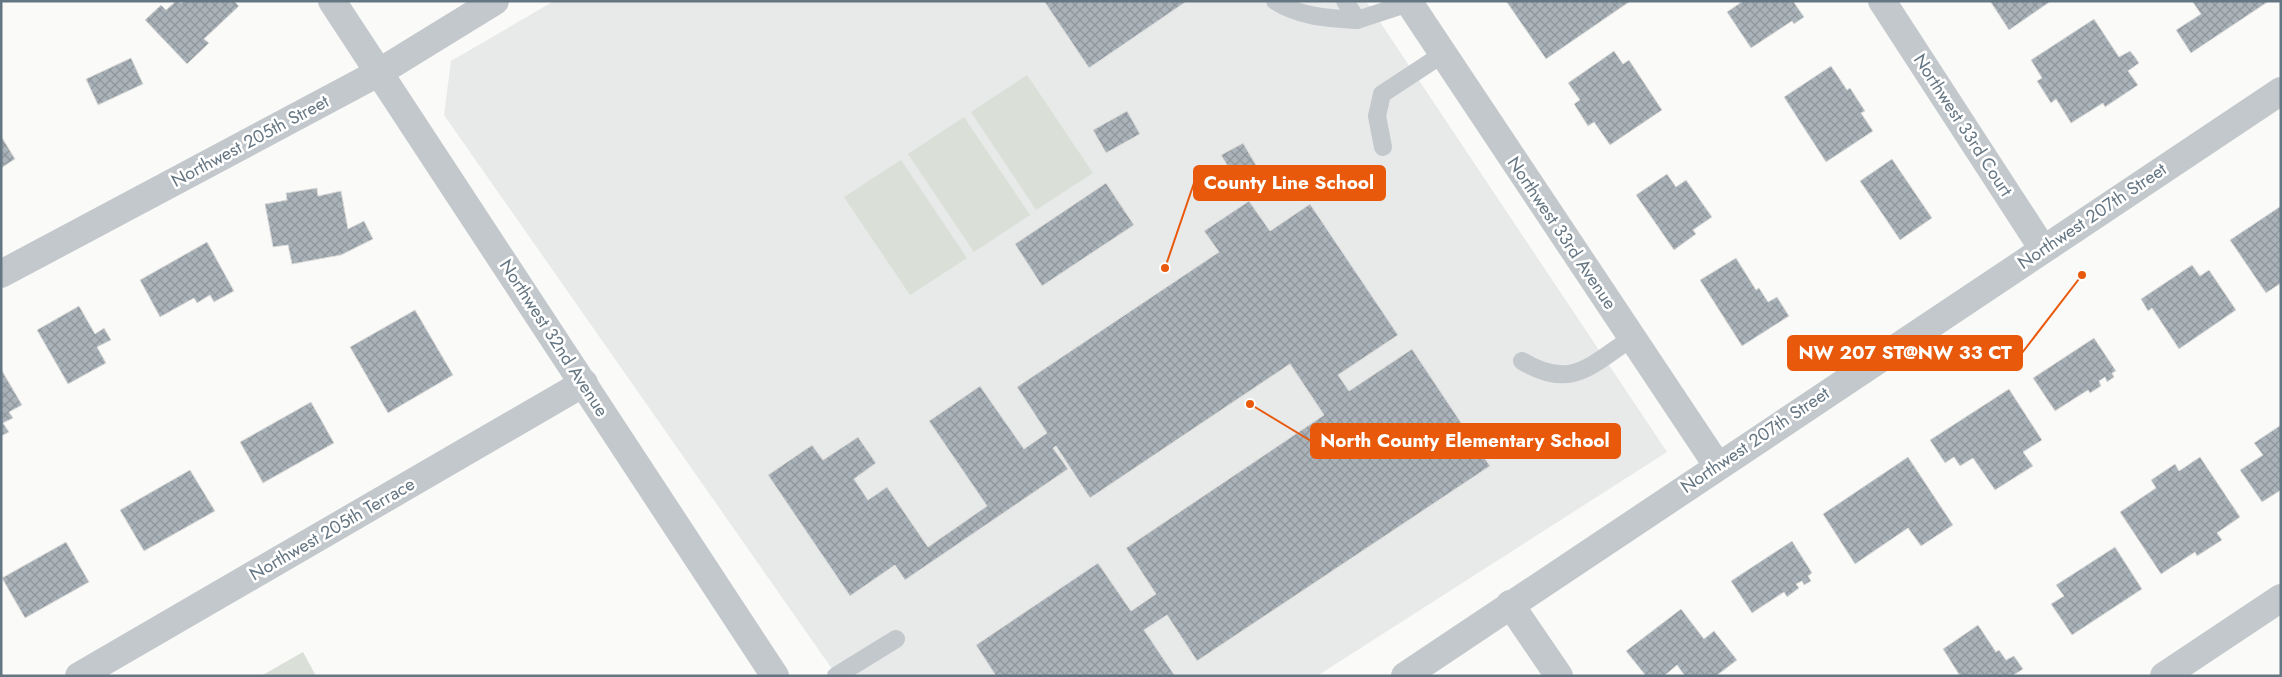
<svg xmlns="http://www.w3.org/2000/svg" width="2282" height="677" font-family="Jost,sans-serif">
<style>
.built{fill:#e8e9e9}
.park{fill:#dadfd7}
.building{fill:url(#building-cross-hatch);stroke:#dcdcda}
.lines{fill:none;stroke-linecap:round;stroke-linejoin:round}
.service{stroke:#c3c8cc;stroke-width:18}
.minor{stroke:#c3c8cc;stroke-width:28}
.tertiary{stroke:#c3c8cc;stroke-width:28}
.labels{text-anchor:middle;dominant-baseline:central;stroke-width:5;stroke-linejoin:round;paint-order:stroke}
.street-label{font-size:18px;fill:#657683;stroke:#fff}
.leader{fill:none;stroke:#e8590c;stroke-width:2}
.callout-dot{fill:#e8590c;stroke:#fff;stroke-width:2}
.callout{fill:#e8590c;stroke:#e8590c;stroke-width:2}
.callout-label{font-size:19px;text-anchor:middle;font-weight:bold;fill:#fff}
</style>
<defs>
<pattern id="building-cross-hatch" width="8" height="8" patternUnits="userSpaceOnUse" patternTransform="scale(1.25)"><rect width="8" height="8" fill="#aab3b9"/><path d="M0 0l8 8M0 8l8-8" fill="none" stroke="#8e969c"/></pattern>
</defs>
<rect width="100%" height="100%" fill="#fafaf8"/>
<polygon class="built" points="554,1 1366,1 1667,452 1317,676 837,676 444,115 451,61"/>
<g class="park">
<polygon points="1027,75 1093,173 1036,210 971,112"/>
<polygon points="964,117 1030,215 974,252 908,154"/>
<polygon points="901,160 967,258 910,295 844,197"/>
<polygon points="303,652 316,676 261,676"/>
</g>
<g class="building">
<polygon points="176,1 182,3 184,1 234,1 239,6 204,39 209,43 187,64 145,20 161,5 166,10"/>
<polygon points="1044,1 1187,1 1089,68"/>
<polygon points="1506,1 1629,1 1629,2 1546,59"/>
<polygon points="1743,1 1793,1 1804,17 1794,24 1792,21 1751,48 1727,12"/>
<polygon points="1990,1 2051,1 2009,30"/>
<polygon points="2192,1 2269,1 2191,53 2176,30 2201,14"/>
<polygon points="2094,19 2119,57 2130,51 2135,57 2139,63 2128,71 2138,85 2105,107 2103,103 2071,123 2056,99 2051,103 2037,81 2042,78 2031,60"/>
<polygon points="1614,51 1623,64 1629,60 1662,110 1610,145 1594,122 1588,126 1574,104 1580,100 1568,83"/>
<polygon points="131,58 143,84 98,105 86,79"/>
<polygon points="1831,66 1847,90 1850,88 1865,111 1861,113 1873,131 1826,162 1784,97"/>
<polygon points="1127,111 1140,134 1106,153 1093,130"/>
<polygon points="1,136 15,159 1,168"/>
<polygon points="1243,143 1256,165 1234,177 1221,155"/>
<polygon points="1892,159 1932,218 1900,240 1860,181"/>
<polygon points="1667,174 1676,187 1686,180 1712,217 1693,230 1696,234 1674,250 1636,195"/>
<polygon points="1106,183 1134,225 1042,286 1015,244"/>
<polygon points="317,188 318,196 341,191 348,229 364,221 373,239 341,255 292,264 288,245 273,247 265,204 287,200 286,193"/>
<polygon points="1249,201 1270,231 1310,204 1398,335 1338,375 1349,391 1412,349 1490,466 1197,661 1167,615 1144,630 1175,676 996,676 976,645 1098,563 1131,611 1156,594 1126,548 1324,415 1290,364 1090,498 1056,446 1053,448 1068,469 905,580 895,565 850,596 768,475 812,445 823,460 858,437 876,463 854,479 868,500 887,487 928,547 987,506 929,421 980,386 1024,449 1047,433 1017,387 1219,252 1204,231"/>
<polygon points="2281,206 2281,283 2266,293 2230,240"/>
<polygon points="207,242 234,291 214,302 210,295 197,303 194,298 160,317 140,280"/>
<polygon points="1736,258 1756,290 1759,288 1768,302 1777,297 1789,316 1742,346 1700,280"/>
<polygon points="2192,265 2200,276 2209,270 2236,310 2179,349 2152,308 2148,311 2141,299"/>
<polygon points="79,306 95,334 104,328 111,340 97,347 106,363 68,384 37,330"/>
<polygon points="415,310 453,375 388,413 350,347"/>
<polygon points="2094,338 2116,371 2112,373 2114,377 2107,382 2105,377 2099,381 2101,386 2090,393 2088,390 2055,411 2033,378"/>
<polygon points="1,369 22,405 9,412 13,418 3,423 9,432 1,436"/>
<polygon points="2009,389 2042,440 2023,452 2033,466 1995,490 1973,458 1960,466 1954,457 1945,463 1930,440"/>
<polygon points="311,402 334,443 263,483 240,442"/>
<polygon points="2281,425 2281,490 2262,502 2240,470 2263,455 2254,443"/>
<polygon points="1908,457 1953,525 1921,546 1908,528 1855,564 1823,514"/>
<polygon points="2200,457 2240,517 2217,533 2222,540 2197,556 2195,552 2161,574 2120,512 2156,488 2151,480 2175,464 2179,471"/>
<polygon points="190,470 215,511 144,551 120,510"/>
<polygon points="1792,541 1812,573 1808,576 1811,581 1804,585 1802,581 1796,584 1799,588 1787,597 1784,592 1752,613 1731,581"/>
<polygon points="66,542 89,582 25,618 2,578"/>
<polygon points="2115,547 2142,589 2072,635 2051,604 2064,596 2056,585"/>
<polygon points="1681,609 1704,639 1714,631 1737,660 1716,676 1685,676 1677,665 1664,676 1646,676 1626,651"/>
<polygon points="1978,625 1996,652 1999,650 2006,660 2014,656 2023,669 2012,676 1960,676 1943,649"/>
</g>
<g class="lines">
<g class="service">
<path d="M1275 1C1300 17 1328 18 1357 20"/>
<polyline points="1345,1 1357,20 1409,3"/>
<polyline points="1383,147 1377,116 1382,94 1443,54"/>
<path d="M1522 361C1571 391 1591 365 1632 338"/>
<polyline points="836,676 896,639"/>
</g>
<g class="minor">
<polyline points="1408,1 1717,465"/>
<polyline points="1882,1 2043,249"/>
<polyline points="1,274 378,73 495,1"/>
<polyline points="1510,604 1559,676"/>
<polyline points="79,676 584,383"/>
<polyline points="2164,676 2281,598"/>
</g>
<g class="tertiary">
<polyline points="332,1 775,676"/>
<polyline points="1405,676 2281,91"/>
</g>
</g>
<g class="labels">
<g class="street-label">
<text transform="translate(1963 125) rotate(57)">Northwest 33rd Court</text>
<text transform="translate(250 141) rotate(-28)">Northwest 205th Street</text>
<text transform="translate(2092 216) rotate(-34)">Northwest 207th Street</text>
<text transform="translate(1562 233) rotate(56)">Northwest 33rd Avenue</text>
<text transform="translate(554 338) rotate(57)">Northwest 32nd Avenue</text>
<text transform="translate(1755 440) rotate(-34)">Northwest 207th Street</text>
<text transform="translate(332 529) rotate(-30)">Northwest 205th Terrace</text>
</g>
</g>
<path class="leader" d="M1165 268L1194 183M2082 275L2022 353M1250 404L1311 441"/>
<g class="callout-dot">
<circle cx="1165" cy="268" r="5"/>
<circle cx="2082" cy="275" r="5"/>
<circle cx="1250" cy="404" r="5"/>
</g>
<g class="callout">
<rect x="1194" y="166" width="191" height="34" rx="5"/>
<rect x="1788" y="336" width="234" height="34" rx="5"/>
<rect x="1311" y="424" width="309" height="34" rx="5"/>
</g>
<g class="callout-label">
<text x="1289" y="189">County Line School</text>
<text x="1905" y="359">NW 207 ST@NW 33 CT</text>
<text x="1465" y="447">North County Elementary School</text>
</g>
<rect width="2282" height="677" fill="none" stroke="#657683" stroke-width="5"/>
</svg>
